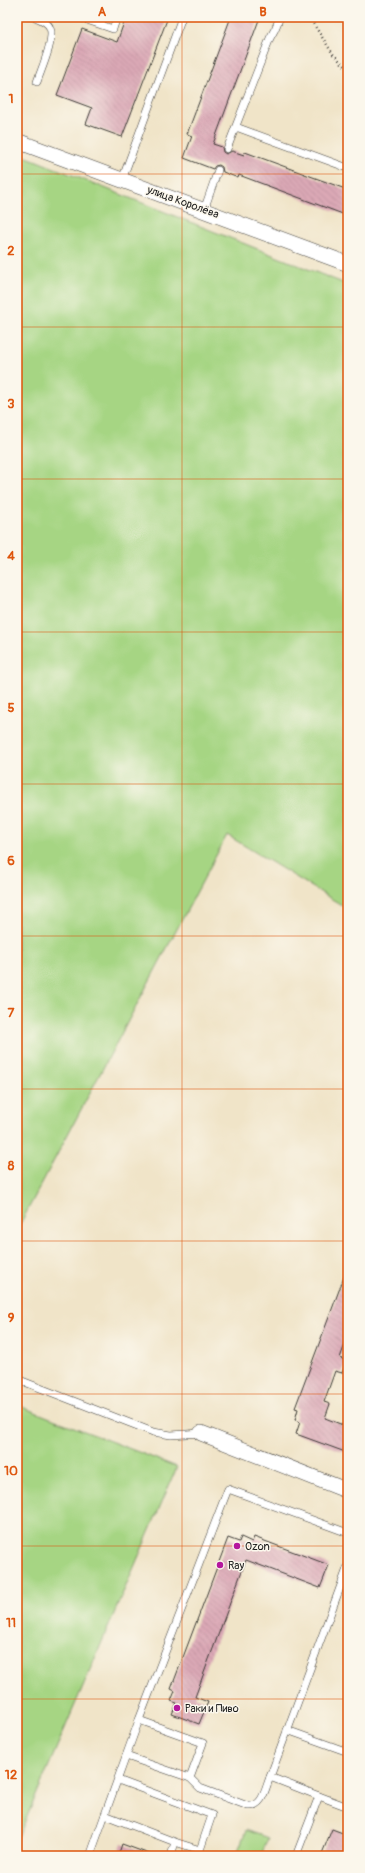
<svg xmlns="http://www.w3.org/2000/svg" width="365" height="1873" font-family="Pangolin,sans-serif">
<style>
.green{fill:#a6d583;stroke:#617850}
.building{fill:url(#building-back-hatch)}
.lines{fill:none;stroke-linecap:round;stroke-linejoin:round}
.service-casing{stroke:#3c3a36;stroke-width:8}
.minor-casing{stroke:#3c3a36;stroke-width:16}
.path{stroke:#3c3a36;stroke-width:2.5;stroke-dasharray:1 3;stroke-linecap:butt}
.service{stroke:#fff;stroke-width:7}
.minor{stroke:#fff;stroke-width:15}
.grid{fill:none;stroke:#de560d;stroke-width:1;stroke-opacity:0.55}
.poi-dot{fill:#b5179e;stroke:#fbf7ec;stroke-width:1.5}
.labels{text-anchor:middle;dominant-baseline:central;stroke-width:3;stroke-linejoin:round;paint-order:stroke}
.street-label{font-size:11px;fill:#1c1c1c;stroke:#fbf7ec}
.poi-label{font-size:11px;fill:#1c1c1c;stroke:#fbf7ec;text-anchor:start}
.neatline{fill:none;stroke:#de560d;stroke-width:1.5}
.grid-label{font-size:13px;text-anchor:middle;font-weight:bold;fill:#de560d}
</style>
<defs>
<pattern id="building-back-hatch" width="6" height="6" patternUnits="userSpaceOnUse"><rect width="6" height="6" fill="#dba8b6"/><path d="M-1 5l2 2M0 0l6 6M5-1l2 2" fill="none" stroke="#bb909c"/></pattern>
</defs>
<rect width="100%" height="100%" fill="#fbf7ec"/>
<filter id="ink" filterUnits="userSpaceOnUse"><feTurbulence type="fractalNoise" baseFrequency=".025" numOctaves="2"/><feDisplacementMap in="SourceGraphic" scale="8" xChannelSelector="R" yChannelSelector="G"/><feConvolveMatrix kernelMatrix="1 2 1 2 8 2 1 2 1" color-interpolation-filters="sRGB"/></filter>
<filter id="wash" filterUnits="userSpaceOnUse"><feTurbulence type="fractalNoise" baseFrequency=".012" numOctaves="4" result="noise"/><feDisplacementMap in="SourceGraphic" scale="16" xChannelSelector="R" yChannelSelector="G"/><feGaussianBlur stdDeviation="0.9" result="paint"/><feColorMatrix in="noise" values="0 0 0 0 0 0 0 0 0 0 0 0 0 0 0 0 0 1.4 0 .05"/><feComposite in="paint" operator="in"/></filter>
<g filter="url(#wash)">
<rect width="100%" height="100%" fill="#f0e4c8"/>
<g class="green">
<polygon points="17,153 348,285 348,909 227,835 17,1230"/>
<polygon points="17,1405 177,1467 17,1840"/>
<polygon points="246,1830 268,1838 261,1856 236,1856"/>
</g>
<g id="blocks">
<g class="building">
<polygon points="126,17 168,17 122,137 86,124 92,108 57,95 82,29 117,42"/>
<polygon points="231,17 260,17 213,144 222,147 223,152 226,154 232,151 244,155 245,152 348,190 348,216 239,175 238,178 223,172 222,167 219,165 215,166 213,169 184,158 192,136 187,134"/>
<polygon points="347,1269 348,1336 340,1358 347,1361 342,1373 335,1371 324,1402 330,1404 325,1418 348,1427 348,1453 296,1434 300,1422 295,1420 298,1409 295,1408"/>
<polygon points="241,1537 252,1542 254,1537 329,1565 320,1588 246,1560 195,1697 208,1702 199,1724 172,1714 177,1703 171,1701 175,1691 171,1689 228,1538 239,1542"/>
<polygon points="332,1829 348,1835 348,1856 321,1856"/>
<polygon points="122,1844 152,1855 151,1856 118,1856"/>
</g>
</g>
</g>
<g filter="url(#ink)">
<use href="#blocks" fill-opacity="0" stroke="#3c3a36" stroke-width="1"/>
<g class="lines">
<defs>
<g id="service">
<path d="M35 17C40 19 48 22 50 28 55 39 41 70 37 82"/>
<polyline points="85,17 84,19 113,29 117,17"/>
<polyline points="236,127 348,168"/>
<polyline points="227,149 270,38 275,29 280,17"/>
<polyline points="122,180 182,17"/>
<polyline points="204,210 218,170"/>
<polyline points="17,1379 153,1432 171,1435 201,1433"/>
<polyline points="139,1720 228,1489 348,1533"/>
<polyline points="287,1730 348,1752"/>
<polyline points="126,1756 139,1720 203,1743 190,1778"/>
<polyline points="270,1777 348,1566"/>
<polyline points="118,1780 212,1815 200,1850 175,1842"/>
<polyline points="105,1815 175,1842 171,1856"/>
<path d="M90 1856 126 1756 190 1778 200 1788 248 1806C263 1807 265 1789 270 1777L319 1796"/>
<polyline points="296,1856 319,1796 348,1807"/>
</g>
<g id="minor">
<polyline points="17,141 348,264"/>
<polyline points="201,1433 348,1491"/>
</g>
</defs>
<use href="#service" class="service-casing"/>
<use href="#minor" class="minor-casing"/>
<polyline class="path" points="309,17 333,54 348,69"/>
<use href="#service" class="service"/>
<use href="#minor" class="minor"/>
</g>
</g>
<path class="grid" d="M182 17V1856M17 174H348M17 327H348M17 479H348M17 632H348M17 784H348M17 936H348M17 1089H348M17 1241H348M17 1394H348M17 1546H348M17 1699H348"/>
<g class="poi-dot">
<circle cx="237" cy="1546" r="4"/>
<circle cx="220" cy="1565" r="4"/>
<circle cx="177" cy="1708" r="4"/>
</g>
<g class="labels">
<g class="street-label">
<text transform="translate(183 202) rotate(20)">улица Королёва</text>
</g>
<g class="poi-label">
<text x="245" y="1546">Ozon</text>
<text x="228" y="1565">Ray</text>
<text x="185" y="1708">Раки и Пиво</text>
</g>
</g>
<rect width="365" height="1873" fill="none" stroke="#fbf7ec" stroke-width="44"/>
<rect x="22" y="22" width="321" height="1829" class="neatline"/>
<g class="grid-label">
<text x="102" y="16">A</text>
<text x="263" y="16">B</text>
<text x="11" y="103">1</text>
<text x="11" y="255">2</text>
<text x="11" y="408">3</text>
<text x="11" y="560">4</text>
<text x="11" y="712">5</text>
<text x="11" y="865">6</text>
<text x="11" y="1017">7</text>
<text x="11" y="1170">8</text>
<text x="11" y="1322">9</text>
<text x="11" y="1475">10</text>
<text x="11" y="1627">11</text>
<text x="11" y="1779">12</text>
</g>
</svg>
